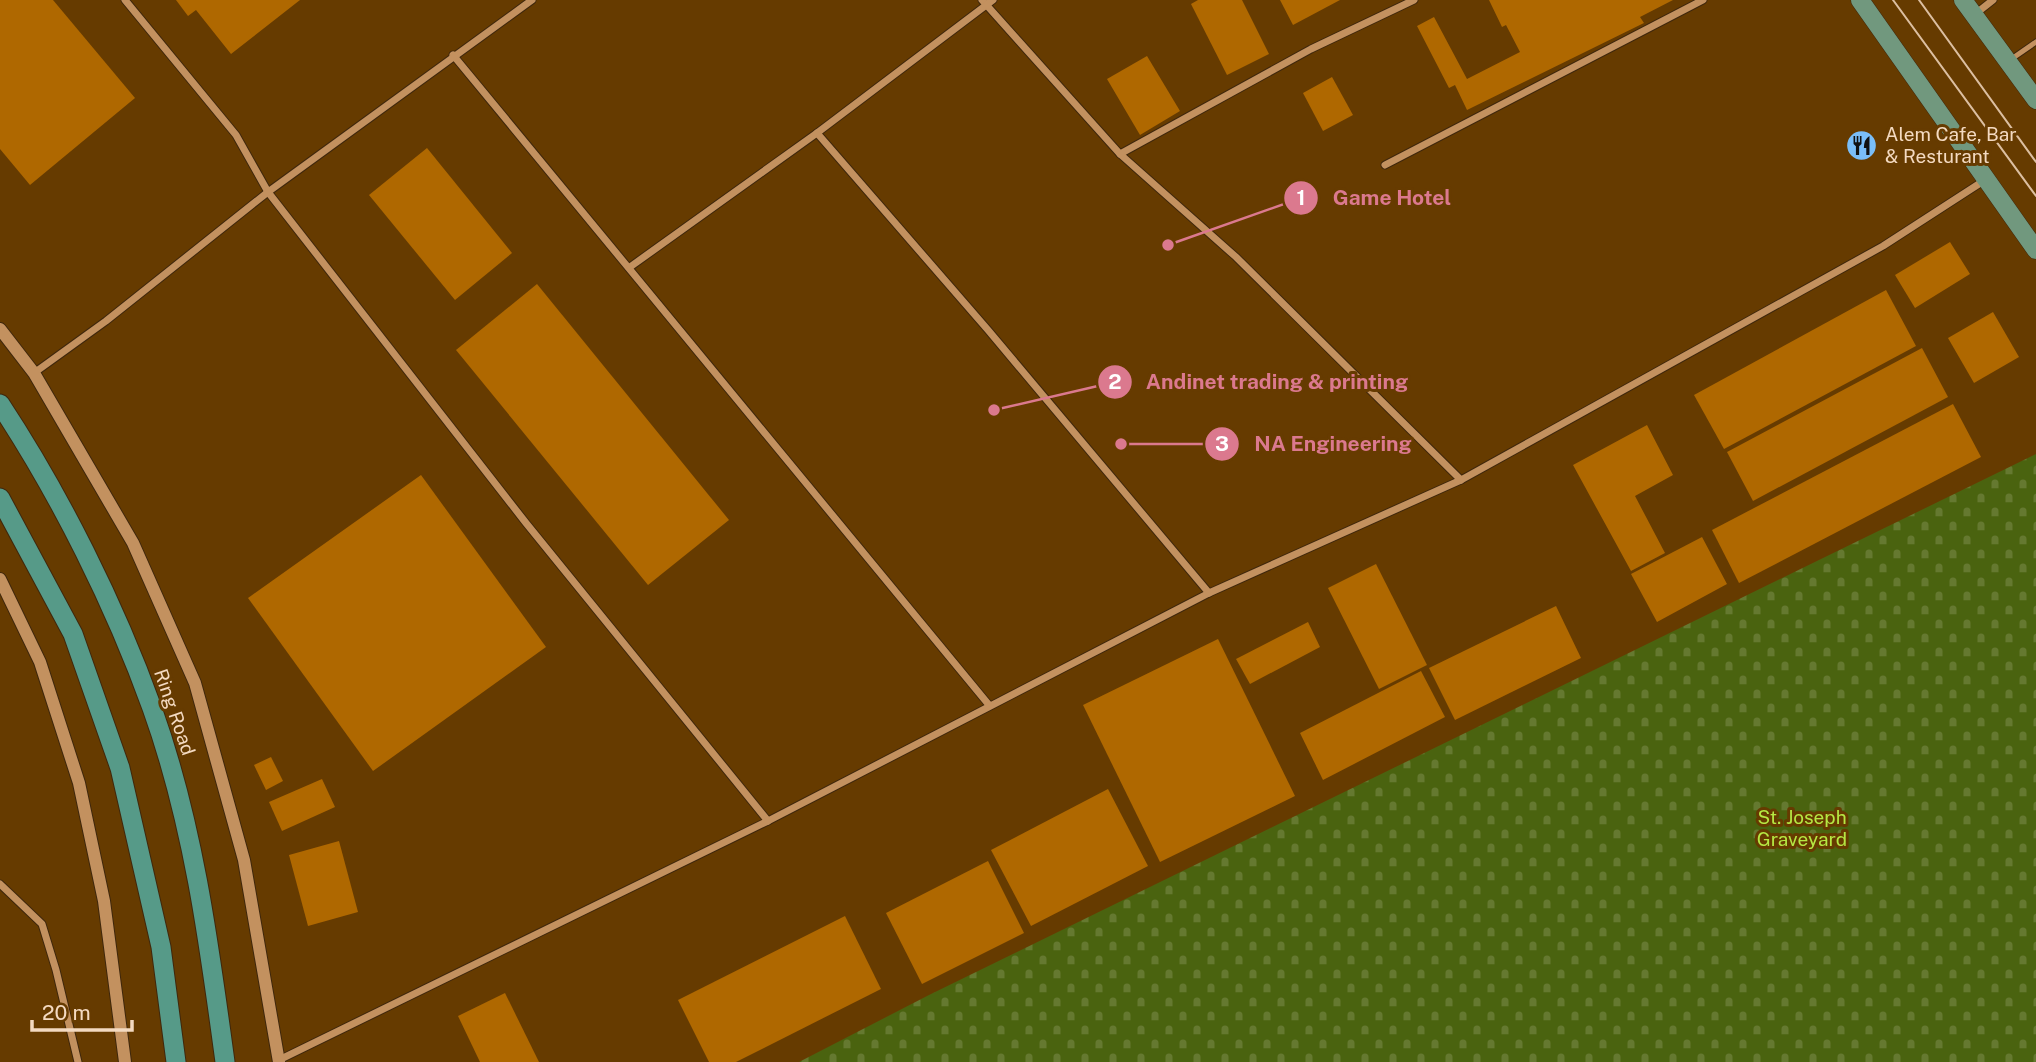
<svg xmlns="http://www.w3.org/2000/svg" width="2036" height="1062" font-family="'Public Sans',sans-serif">
<style>
.cemetery{fill:url(#cemetery-stones)}
.building{fill:#af6800}
.lines{fill:none;stroke-linecap:round;stroke-linejoin:round}
.service-casing{stroke:#3f270c;stroke-width:7}
.minor-casing{stroke:#3f270c;stroke-width:9}
.tertiary-casing{stroke:#3f270c;stroke-width:14}
.primary-casing{stroke:#3f270c;stroke-width:19}
.trunk-casing{stroke:#3f270c;stroke-width:21}
.service{stroke:#c3915f;stroke-width:5}
.minor{stroke:#c3915f;stroke-width:7}
.tertiary{stroke:#c3915f;stroke-width:12}
.primary{stroke:#71987e;stroke-width:18}
.trunk{stroke:#569a88;stroke-width:19}
.tram{stroke:#dcbfa1;stroke-width:2}
.labels{text-anchor:middle;dominant-baseline:central;stroke-width:6;stroke-linejoin:round;paint-order:stroke}
.poi-label{font-size:19px;fill:#f4dac1;stroke:#663b00;text-anchor:start}
.street-label{font-size:19px;fill:#f4dac1;stroke:#663b00}
.park-label{font-size:19px;fill:#b5e843;stroke:#663b00}
.leader{fill:none;stroke:#db798e;stroke-width:2.5}
.callout-dot{fill:#db798e;stroke:#663b00;stroke-width:2.5}
.mark-label{font-size:21px;text-anchor:middle;font-weight:bold;fill:#fff}
.callout-label{font-size:21px;text-anchor:middle;font-weight:bold;fill:#db798e;stroke:#663b00;stroke-width:6;stroke-linejoin:round;paint-order:stroke}
</style>
<defs>
<pattern id="cemetery-stones" width="16" height="16" patternUnits="userSpaceOnUse" patternTransform="scale(1.75)"><rect width="16" height="16" fill="#4a630f"/><path d="M2 7V4a2 2 0 0 1 4 0v3zM10 15v-3a2 2 0 0 1 4 0v3z" fill="#657930"/></pattern>
</defs>
<rect width="100%" height="100%" fill="#663b00"/>
<polygon class="cemetery" points="2036,454 2036,1062 799,1062 929,995"/>
<g class="building">
<polygon points="0,0 53,0 135,98 30,185 0,149"/>
<polygon points="176,0 300,0 231,54 196,10 188,16"/>
<polygon points="1198,0 1242,0 1269,54 1227,75 1191,4"/>
<polygon points="1280,0 1340,0 1293,25"/>
<polygon points="1489,0 1673,0 1640,17 1644,23 1467,110 1455,85 1449,88 1417,26 1434,17 1467,79 1520,52 1506,25 1502,27"/>
<polygon points="1147,56 1180,111 1140,135 1107,79"/>
<polygon points="1332,77 1353,115 1323,131 1303,93"/>
<polygon points="427,148 512,253 455,300 369,195"/>
<polygon points="1950,242 1970,274 1915,308 1895,275"/>
<polygon points="537,284 729,520 648,585 456,350"/>
<polygon points="1886,290 1916,346 1724,449 1694,395"/>
<polygon points="1993,312 2019,357 1974,383 1948,338"/>
<polygon points="1922,348 1948,397 1753,501 1727,452"/>
<polygon points="1953,404 1981,457 1739,583 1712,530"/>
<polygon points="1647,425 1673,475 1635,496 1665,553 1631,571 1573,465"/>
<polygon points="421,475 546,647 373,771 248,598"/>
<polygon points="1702,537 1727,584 1657,622 1631,574"/>
<polygon points="1376,564 1427,665 1379,689 1328,588"/>
<polygon points="1556,606 1581,658 1455,720 1429,668"/>
<polygon points="1308,622 1320,647 1250,684 1236,659"/>
<polygon points="1218,639 1295,796 1160,862 1083,705"/>
<polygon points="1421,671 1445,717 1323,780 1300,733"/>
<polygon points="271,757 283,781 266,790 254,765"/>
<polygon points="322,779 335,807 282,831 269,802"/>
<polygon points="1108,789 1148,866 1031,926 991,850"/>
<polygon points="339,841 358,912 308,926 289,855"/>
<polygon points="988,861 1024,933 922,984 886,913"/>
<polygon points="845,916 881,989 736,1062 709,1062 678,1000"/>
<polygon points="505,993 539,1062 480,1062 458,1016"/>
</g>
<g class="lines">
<defs>
<polyline id="service" points="2010,60 2036,42"/>
<g id="minor">
<polyline points="125,0 236,135 268,192 526,523 768,821"/>
<polyline points="982,0 1120,154 1236,257 1461,480"/>
<polyline points="1974,15 1993,0"/>
<polyline points="453,55 989,705"/>
<polyline points="817,133 988,330 1209,593"/>
<polyline points="1120,154 1311,49 1414,0"/>
<polyline points="1385,165 1703,0"/>
<polyline points="630,267 817,133 993,0"/>
<polyline points="34,373 106,321 268,192 532,0"/>
<polyline points="0,884 42,924 56,970 78,1062"/>
<polyline points="279,1060 768,821 1209,593 1461,480 1883,246 1985,180"/>
</g>
<g id="tertiary">
<polyline points="0,329 34,373 133,543 195,683 244,860 279,1062"/>
<polyline points="0,579 40,662 79,783 104,901 125,1062"/>
</g>
<g id="primary">
<polyline points="1860,0 2036,250"/>
<polyline points="1963,0 2036,100"/>
</g>
<g id="trunk">
<path d="M0 404C60 495 115 605 152 708 193 822 209 943 225 1062"/>
<polyline points="0,498 73,634 120,768 161,947 176,1062"/>
</g>
</defs>
<use href="#service" class="service-casing"/>
<use href="#minor" class="minor-casing"/>
<use href="#tertiary" class="tertiary-casing"/>
<use href="#primary" class="primary-casing"/>
<use href="#trunk" class="trunk-casing"/>
<use href="#service" class="service"/>
<use href="#minor" class="minor"/>
<use href="#tertiary" class="tertiary"/>
<use href="#primary" class="primary"/>
<use href="#trunk" class="trunk"/>
<g class="tram">
<polyline points="1893,0 2036,196"/>
<polyline points="1919,0 2036,162"/>
</g>
</g>
<defs>
<symbol id="restaurant-disc" viewBox="-11 -11 22 22"><circle r="9.5" fill="#7abef8" stroke="#663b00"/><path d="M-5-6h1v4h1v-4h1v4h1v-4h1v5L-1.5 .5V6h-2V.5L-5-1ZM5-6V6H3V1.5H1.5Q1.5-4 5-6Z" fill="#111"/></symbol>
</defs>
<g fill-rule="evenodd">
<use href="#restaurant-disc" x="1844" y="128" width="35" height="35"/>
</g>
<g class="labels">
<g class="poi-label">
<text x="1885" y="134">Alem Cafe, Bar<tspan x="1885" dy="22">&amp; Resturant</tspan></text>
</g>
<g class="street-label">
<text transform="translate(175 712) rotate(71)">Ring Road</text>
</g>
<g class="park-label">
<text x="1802" y="817">St. Joseph<tspan x="1802" dy="22">Graveyard</tspan></text>
</g>
</g>
<path class="leader" d="M1168 245L1301 198M994 410L1115 382M1121 444L1222 444"/>
<g class="callout-dot">
<circle cx="1168" cy="245" r="7"/>
<circle cx="994" cy="410" r="7"/>
<circle cx="1121" cy="444" r="7"/>
<circle cx="1301" cy="198" r="18"/>
<circle cx="1115" cy="382" r="18"/>
<circle cx="1222" cy="444" r="18"/>
</g>
<g class="mark-label">
<text x="1301" y="205">1</text>
<text x="1115" y="389">2</text>
<text x="1222" y="451">3</text>
</g>
<g class="callout-label">
<text x="1392" y="205">Game Hotel</text>
<text x="1277" y="389">Andinet trading &amp; printing</text>
<text x="1333" y="451">NA Engineering</text>
</g>
<path d="M32 1020v10h100v-10" fill="none" stroke="#f4dac1" stroke-width="3.5"/>
<text x="42" y="1020" font-size="21" fill="#f4dac1" stroke="#663b00" stroke-width="5" paint-order="stroke">20 m</text>
</svg>
